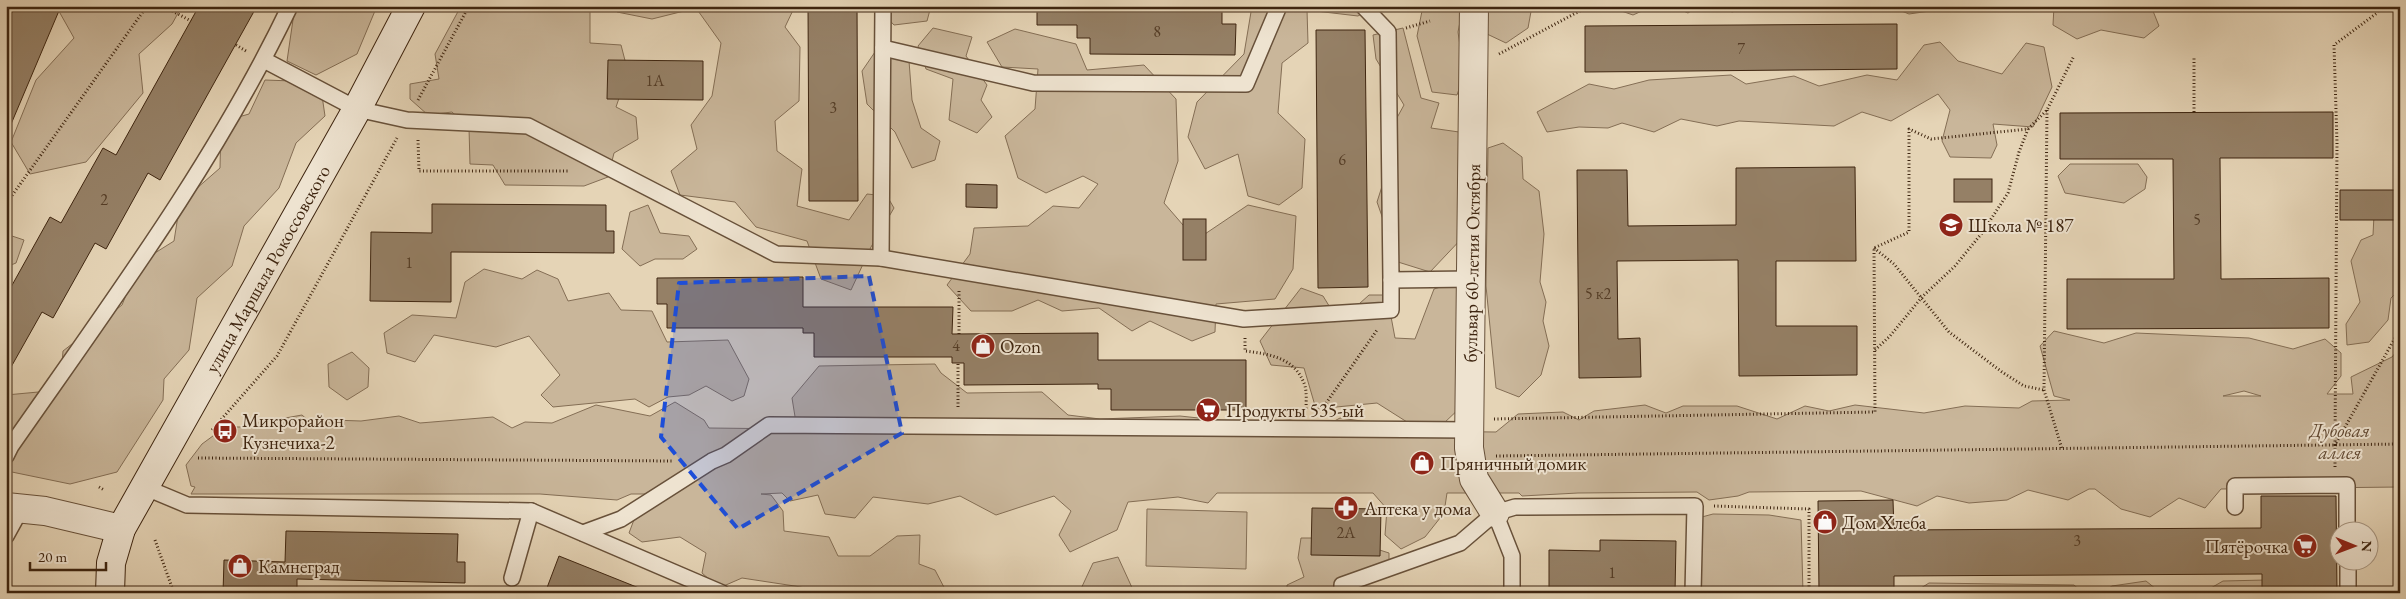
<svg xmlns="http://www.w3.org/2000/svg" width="2406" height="599" font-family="'EB Garamond',serif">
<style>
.green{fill:#c9b69a;stroke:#846e55;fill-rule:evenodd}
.building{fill:#958066;stroke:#3e2510}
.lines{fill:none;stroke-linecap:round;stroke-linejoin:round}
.lane-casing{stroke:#68513a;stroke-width:18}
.street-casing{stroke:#68513a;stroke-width:30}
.secondary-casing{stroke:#3e2510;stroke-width:30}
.path{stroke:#3e2510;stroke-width:3;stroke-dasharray:1 2.5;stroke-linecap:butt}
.lane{stroke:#eee3d0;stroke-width:15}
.street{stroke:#eee3d0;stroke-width:28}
.secondary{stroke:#eee3d0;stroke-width:28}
.marked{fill:#1d4ed8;fill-opacity:0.2;stroke:#1d4ed8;stroke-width:4;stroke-dasharray:10 6;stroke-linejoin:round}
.labels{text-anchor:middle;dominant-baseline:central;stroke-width:4;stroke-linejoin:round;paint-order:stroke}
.number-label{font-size:16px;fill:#543c26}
.poi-label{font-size:19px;fill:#3e2510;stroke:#eee3d0;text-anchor:start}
.street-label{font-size:19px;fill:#3e2510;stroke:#eee3d0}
.park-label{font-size:19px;font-style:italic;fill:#614932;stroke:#eee3d0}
</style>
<rect width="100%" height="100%" fill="#e5d4b6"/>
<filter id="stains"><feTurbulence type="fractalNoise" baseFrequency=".004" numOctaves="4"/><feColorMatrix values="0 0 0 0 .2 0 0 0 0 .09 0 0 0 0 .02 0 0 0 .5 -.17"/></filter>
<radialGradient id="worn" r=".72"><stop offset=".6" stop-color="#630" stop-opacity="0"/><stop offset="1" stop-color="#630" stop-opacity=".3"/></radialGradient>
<g class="green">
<polygon points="56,6 182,6 172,24 139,54 143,93 86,162 30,174 11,142 36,80 74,38"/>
<polygon points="295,6 377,6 357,54 316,75 287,61"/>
<polygon points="461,6 510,6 515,11 519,6 590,6 590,43 621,45 628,72 616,107 636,117 638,139 614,153 608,177 584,186 505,185 493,165 470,164 469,128 452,112 428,115 410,99 410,84 439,79 435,54"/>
<polygon points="616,6 795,6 785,27 800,47 799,101 775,121 777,151 802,169 797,206 849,220 867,194 887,196 894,208 871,247 851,290 821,279 807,241 756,227 735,202 680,195 671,171 697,149 691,125 712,96 721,43 696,8 652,19 617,12"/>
<polygon points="876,6 931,6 927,21 894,25"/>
<polygon points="1242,6 1374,6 1358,16 1307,10 1308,43 1282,63 1278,113 1305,139 1302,188 1279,205 1248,196 1238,154 1205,169 1188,137 1197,102 1244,54 1251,12"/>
<polygon points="1423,6 1463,6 1458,32 1464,74 1457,95 1432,92 1417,36"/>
<polygon points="1485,6 1532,6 1528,28 1506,43 1487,34"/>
<polygon points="1607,6 1653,6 1633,15"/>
<polygon points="1672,6 1698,6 1688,13"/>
<polygon points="1720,6 1774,6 1771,11 1746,8 1732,12"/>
<polygon points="1889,6 1932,6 1930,11 1909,14"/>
<polygon points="2054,6 2151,6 2159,26 2144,38 2101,30 2077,39 2053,25"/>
<polygon points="933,28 972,37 966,56 987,85 981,100 992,117 977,133 949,120 953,79 926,69 918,46"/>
<polygon points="1403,28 1421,98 1439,103 1431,128 1459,132 1471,162 1465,235 1430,272 1398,262 1377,202 1385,177 1382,145 1404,105 1376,59 1373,35"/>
<polygon points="1015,29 1076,44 1087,70 1144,65 1176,99 1178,161 1164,203 1196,240 1248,205 1296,216 1293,269 1275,299 1216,304 1215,332 1192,341 1150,321 1132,331 1099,308 1062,311 1038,300 1012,311 971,311 947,285 970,254 974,228 1028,226 1053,206 1079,208 1098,184 1083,176 1046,193 1018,178 1005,136 1035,109 1038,69 1002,67 987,42"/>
<polygon points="1940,42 1958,61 2002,74 2026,43 2044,47 2052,87 2033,127 1993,124 1997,145 1991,158 1950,157 1942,141 1950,110 1938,94 1891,121 1862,112 1834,126 1739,121 1717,126 1681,119 1654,132 1622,123 1608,128 1579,127 1547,132 1537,112 1589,84 1614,89 1649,80 1731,75 1746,84 1794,76 1819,86 1867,75 1897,80 1924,45"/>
<polygon points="875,52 909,61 912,100 921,128 940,141 935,160 912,168 895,132 867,104 862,71"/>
<polygon points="265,80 320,82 325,116 296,143 279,188 244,226 232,266 197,298 189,350 164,379 163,400 117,472 70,484 7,471 6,395 60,390 63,351 122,305 139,263 174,241 180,203 220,168 221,122 249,114"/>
<polygon points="1503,143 1522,157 1523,179 1539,191 1544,234 1540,282 1546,302 1543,321 1549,346 1541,375 1519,397 1496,388 1486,286 1488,148"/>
<polygon points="2070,164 2138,164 2147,177 2145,189 2124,203 2065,193 2058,176"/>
<polygon points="648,205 660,233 689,236 697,249 683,259 655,259 640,266 622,249 630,212"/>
<polygon points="2400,205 2400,289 2391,298 2388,320 2369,342 2347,345 2346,324 2360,302 2351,261 2361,240 2373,235 2374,215"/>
<polygon points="6,234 24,240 16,263 6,267"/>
<polygon points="484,269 522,279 537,270 558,279 568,301 609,293 621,310 652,311 667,342 728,340 749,379 744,396 732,401 706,386 689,395 668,397 649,407 635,399 553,407 541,395 560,375 529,336 496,347 434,335 415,362 387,353 384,333 412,315 456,318 465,282"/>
<polygon points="1453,283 1465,296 1463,405 1443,424 1407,422 1377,403 1316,409 1304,368 1271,365 1260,341 1301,288 1323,296 1339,322 1369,295 1387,295 1395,338 1415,339 1434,289"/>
<path d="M2054 331 2104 343 2136 333 2249 338 2293 349 2325 339 2341 353V376L2327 394H2353L2351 377 2392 357 2400 347V487L2221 489 2205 508 2179 498 2150 517 2121 509 2095 489H2089L2068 500 2028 490 2007 500 1969 503 1937 496 1917 506 1861 491 1749 492 1738 496 1709 500 1697 492 1578 493 1522 496 1519 493H1447L1444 513 1425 537 1401 549 1385 535 1387 509 1373 493H1217L1208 503 1178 497 1128 502 1117 530 1070 552 1059 535 1071 511 1054 496 996 515 960 496 928 504 873 497 855 518 825 514 818 495 790 501 782 493 761 494 771 495 783 511 784 531 829 537 838 556H870L897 536 920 535 919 564 935 570 947 593H816L801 587 742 578 719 588 702 573 706 553 680 537 642 542 629 533 635 517 670 494H631L617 500 540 494H191L195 487 191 486 186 465 202 444 217 433 226 434 230 427H250L252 424 302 415C315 426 317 432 332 420L361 421 399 416 420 423 493 417 512 428 525 422 552 423 596 405 650 416 675 402 704 420 709 428 797 429 792 398 819 366 935 364 941 373 967 393 1042 392 1068 415 1100 419 1180 416 1245 423 1290 420 1325 426 1340 418 1397 426 1403 431 1496 432 1518 414 1563 412 1579 420 1594 411 1645 405 1666 413 1683 406H1737L1777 419 1805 406 1829 411 1855 405 1924 413 1965 406 2019 408 2032 401 2070 400 2054 396 2040 346ZM2244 391 2261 396H2223Z"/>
<polygon points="352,352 369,368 368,387 347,400 329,387 328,364"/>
<polygon points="1147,509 1247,512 1246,569 1146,566"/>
<polygon points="1713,514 1769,515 1801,520 1803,593 1701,593 1688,575 1687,521"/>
<polygon points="1301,538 1342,538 1389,553 1389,562 1360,574 1357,593 1287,593 1287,585 1304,577 1298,558"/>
<polygon points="1118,557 1134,592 1138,593 1079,593 1093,563"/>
<polygon points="2266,580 2266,593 2176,593 2190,588 2204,592 2223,581"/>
<polygon points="2146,581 2161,593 2101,593 2112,586"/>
<polygon points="1929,583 2074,585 2083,593 1913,593"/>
</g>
<g class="building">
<polygon points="6,6 61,6 6,136"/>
<polygon points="199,6 257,6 160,180 148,173 106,249 95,243 53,318 42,312 6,376 6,296 50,217 61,223 103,148 116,155"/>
<polygon points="808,6 857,6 858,201 809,201"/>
<polygon points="1037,6 1222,6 1222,24 1236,24 1235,55 1090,54 1090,38 1077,38 1077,25 1037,25"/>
<polygon points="1897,24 1897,69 1585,72 1585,26"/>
<polygon points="1316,30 1365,30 1368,287 1318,288"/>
<polygon points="608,60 703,61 703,100 607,99"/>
<polygon points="2333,112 2333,158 2220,158 2221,279 2329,278 2329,328 2067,329 2067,279 2174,279 2173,159 2060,159 2060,113"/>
<polygon points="1855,167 1856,261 1776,261 1776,326 1857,326 1857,375 1739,376 1738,260 1617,261 1618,339 1640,338 1641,377 1579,378 1577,170 1627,170 1628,226 1736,225 1736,168"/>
<rect x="1954" y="179" width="38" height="23"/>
<polygon points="966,184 997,185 997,208 966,207"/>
<polygon points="2340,190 2395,190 2396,220 2340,220"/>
<polygon points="432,204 606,205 606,231 614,231 614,253 451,252 451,302 370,301 371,232 432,233"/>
<rect x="1183" y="219" width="23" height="41"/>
<polygon points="803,277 803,307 953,307 952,334 1098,333 1098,360 1246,360 1246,410 1111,410 1111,389 1098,389 1098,384 964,385 964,363 952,363 952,357 814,357 814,333 803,333 803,328 667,328 667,304 657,304 657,278"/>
<polygon points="2261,496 2336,496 2337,593 2262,593 2262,574 1894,576 1894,593 1819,593 1818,501 1893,500 1894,530 2261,528"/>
<polygon points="1312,508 1381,509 1380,556 1311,555"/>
<polygon points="286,531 458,534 457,562 465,562 465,583 297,579 297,593 223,593 224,560 285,562"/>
<polygon points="1600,540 1676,541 1675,593 1549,593 1549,550 1600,551"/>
<polygon points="559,556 649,592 649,593 545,593"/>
</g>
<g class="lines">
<defs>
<g id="lane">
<polyline points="1363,6 1388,32 1391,280 1472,279"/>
<polyline points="883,48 1033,83 1246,84 1279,6"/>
<polyline points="264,60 357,109 407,120 528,126 776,254 881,258 1244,319 1391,310 1391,280"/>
<polyline points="881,258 883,6"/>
<path d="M6 456 11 446C110 304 215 163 290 6"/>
<polyline points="144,487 187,505 531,511 722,593"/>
<polyline points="2235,507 2235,486 2347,485 2347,532"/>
<polyline points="1495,513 1512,556 1512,593"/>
<polyline points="583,533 621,519 712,461 726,455 769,425 1471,430"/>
<polyline points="6,536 22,507"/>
<polyline points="2348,562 2348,593"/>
<polyline points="512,578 531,511"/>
<polyline points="1342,593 1342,585 1460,543 1495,513 1515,507 1695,506 1693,593"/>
</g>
<g id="street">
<polyline points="1474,6 1469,448 1474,479 1495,513"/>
<polyline points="6,507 45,511 121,529"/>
</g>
<g id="secondary">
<path id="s1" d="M110 593 111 563 121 529 357 109 411 6"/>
</g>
</defs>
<use href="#lane" class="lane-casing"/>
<use href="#street" class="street-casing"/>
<use href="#secondary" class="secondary-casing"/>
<g class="path">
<polyline points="163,6 191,21"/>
<polyline points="1406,28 1430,21"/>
<polyline points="236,45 246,51"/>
<polyline points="1499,54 1589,6"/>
<polyline points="418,100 469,6"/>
<polyline points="2047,110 2044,390 2062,449"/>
<polyline points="2194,112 2194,56"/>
<polyline points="418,140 419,171 569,171"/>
<polyline points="6,204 147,6"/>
<polyline points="1874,248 1894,264 1949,332 2002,372 2024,386 2044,390"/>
<polyline points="959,334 959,290"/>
<path d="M1245 338V351C1270 354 1296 358 1305 386 1307 393 1306 403 1306 410"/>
<polyline points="1875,350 1890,336 1922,297 1955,266 1982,233 2008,193 2019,152 2028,129"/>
<polyline points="958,407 958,363"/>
<polyline points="1322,409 1377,330"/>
<polyline points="1494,419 1875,412 1874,248 1909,232 1909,129 1931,139 2028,129 2047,110 2074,56"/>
<polyline points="212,430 277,356 397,138"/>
<polyline points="2335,445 2337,143 2334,45 2377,13 2381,6"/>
<polyline points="1496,456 2400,444"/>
<polyline points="198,458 674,461"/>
<polyline points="2335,467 2335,445 2400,329"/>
<polyline points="99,487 104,490"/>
<polyline points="1714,506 1809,509 1809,593"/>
<polyline points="155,540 174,593"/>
</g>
<use href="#lane" class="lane"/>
<use href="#street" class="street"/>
<use href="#secondary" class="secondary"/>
</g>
<path class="marked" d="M869 276 902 433 738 529 661 437 679 283Z"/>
<defs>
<symbol id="school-disc" viewBox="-11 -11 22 22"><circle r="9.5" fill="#8f2418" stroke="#eee3d0"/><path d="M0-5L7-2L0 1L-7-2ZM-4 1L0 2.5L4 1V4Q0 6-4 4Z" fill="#fff"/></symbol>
<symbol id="shop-disc" viewBox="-11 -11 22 22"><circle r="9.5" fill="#8f2418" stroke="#eee3d0"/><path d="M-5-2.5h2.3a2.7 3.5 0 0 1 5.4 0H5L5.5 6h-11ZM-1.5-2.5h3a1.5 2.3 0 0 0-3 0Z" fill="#fff"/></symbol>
<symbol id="supermarket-disc" viewBox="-11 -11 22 22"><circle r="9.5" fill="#8f2418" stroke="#eee3d0"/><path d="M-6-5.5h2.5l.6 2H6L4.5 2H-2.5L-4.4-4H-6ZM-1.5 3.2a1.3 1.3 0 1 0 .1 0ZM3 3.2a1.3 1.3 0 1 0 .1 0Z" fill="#fff"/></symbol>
<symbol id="bus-disc" viewBox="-11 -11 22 22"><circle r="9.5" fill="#8f2418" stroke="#eee3d0"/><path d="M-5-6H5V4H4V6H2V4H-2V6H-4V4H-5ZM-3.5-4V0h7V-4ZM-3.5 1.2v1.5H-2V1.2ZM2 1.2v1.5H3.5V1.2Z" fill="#fff"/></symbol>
<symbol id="pharmacy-disc" viewBox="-11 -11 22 22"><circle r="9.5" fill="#8f2418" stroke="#eee3d0"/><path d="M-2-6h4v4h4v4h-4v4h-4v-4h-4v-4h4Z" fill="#fff"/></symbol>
</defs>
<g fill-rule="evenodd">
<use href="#school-disc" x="1937" y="211" width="28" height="28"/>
<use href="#shop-disc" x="969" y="332" width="28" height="28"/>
<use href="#supermarket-disc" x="1194" y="396" width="28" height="28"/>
<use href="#bus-disc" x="211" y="417" width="28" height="28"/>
<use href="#shop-disc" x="1408" y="449" width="28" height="28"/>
<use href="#pharmacy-disc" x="1332" y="494" width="28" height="28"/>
<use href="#shop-disc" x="1811" y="508" width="28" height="28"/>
<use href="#supermarket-disc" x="2291" y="532" width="28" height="28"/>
<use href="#shop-disc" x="226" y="552" width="28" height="28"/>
</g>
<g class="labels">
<g class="number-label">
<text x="1157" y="31">8</text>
<text x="1741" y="48">7</text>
<text x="655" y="80">1А</text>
<text x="833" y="107">3</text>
<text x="1342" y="159">6</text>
<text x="104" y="199">2</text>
<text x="2197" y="219">5</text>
<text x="409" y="262">1</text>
<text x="1598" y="293">5 к2</text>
<text x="956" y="345">4</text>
<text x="1346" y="532">2А</text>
<text x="2077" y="540">3</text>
<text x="1612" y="572">1</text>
</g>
<g class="poi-label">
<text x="1968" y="225">Школа № 187</text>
<text x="1000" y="346">Ozon</text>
<text x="1226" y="410">Продукты 535-ый</text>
<text x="242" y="420">Микрорайон<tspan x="242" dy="22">Кузнечиха-2</tspan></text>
<text x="1440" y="463">Пряничный домик</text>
<text x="1364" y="508">Аптека у дома</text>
<text x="1842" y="522">Дом Хлеба</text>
<text x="2288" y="546" text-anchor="end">Пятёрочка</text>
<text x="258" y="566">Камнеград</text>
</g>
<g class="street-label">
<text transform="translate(1472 263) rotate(-89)">бульвар 60-летия Октября</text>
<text stroke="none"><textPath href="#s1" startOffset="364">улица Маршала Рокоссовского</textPath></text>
</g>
<g class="park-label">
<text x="2340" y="430">Дубовая<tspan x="2340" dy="22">аллея</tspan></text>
</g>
</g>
<rect width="2406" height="599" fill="none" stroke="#e5d4b6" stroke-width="25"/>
<rect x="8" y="8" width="2391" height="584" fill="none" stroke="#3e2510" stroke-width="2.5"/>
<rect x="12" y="12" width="2381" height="574" fill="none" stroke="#3e2510"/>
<g transform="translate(2354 546) rotate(91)"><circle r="24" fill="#eee3d0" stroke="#a89783"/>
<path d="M0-4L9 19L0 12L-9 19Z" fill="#8f2418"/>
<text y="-8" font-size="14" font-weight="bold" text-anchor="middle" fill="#3e2510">N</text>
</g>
<path d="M30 562v8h76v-8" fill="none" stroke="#3e2510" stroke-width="2.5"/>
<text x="38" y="562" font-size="15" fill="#3e2510" stroke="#eee3d0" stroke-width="4" paint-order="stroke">20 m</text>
<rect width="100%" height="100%" filter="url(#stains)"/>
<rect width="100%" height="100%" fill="url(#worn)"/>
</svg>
